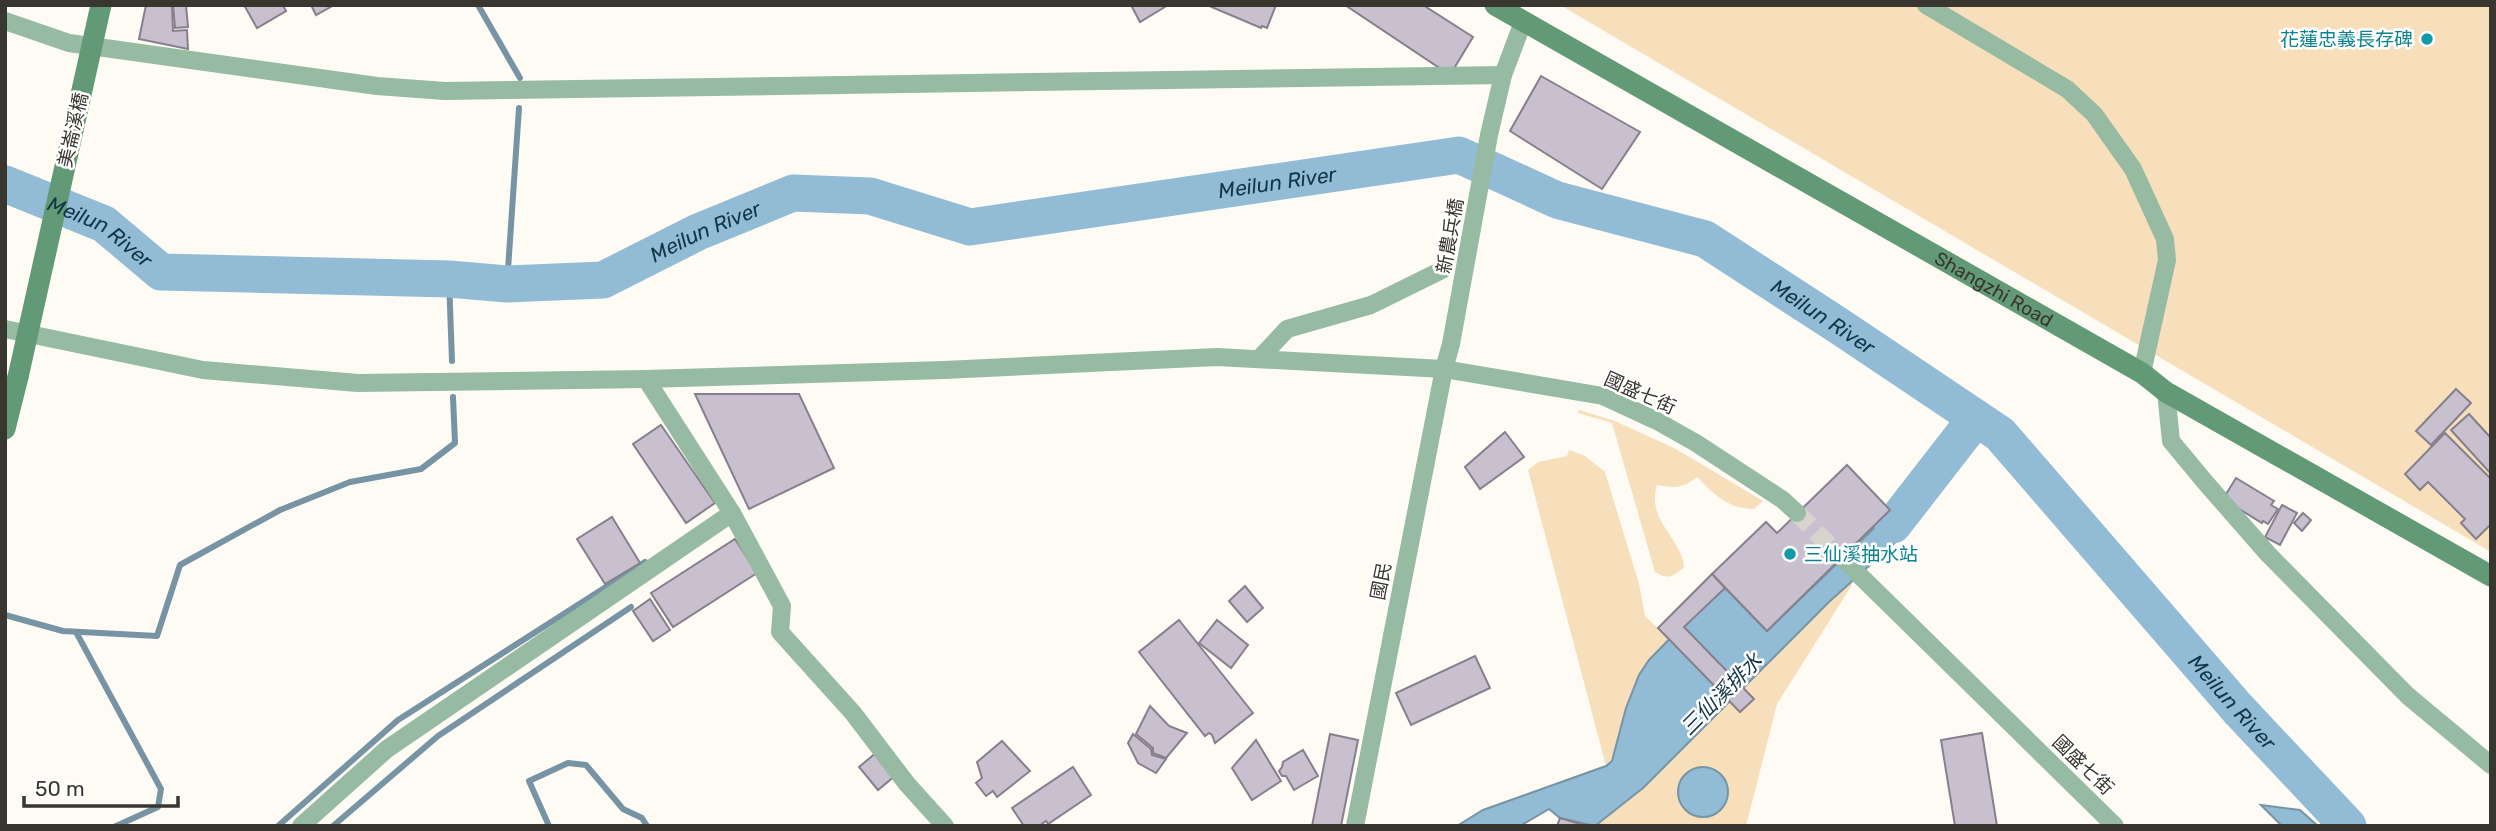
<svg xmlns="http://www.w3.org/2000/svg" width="2496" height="831" font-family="Rubik,'Noto Sans TC',sans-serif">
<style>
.green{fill:#f6dfba}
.water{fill:#92bcd5;stroke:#7794a4;stroke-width:2}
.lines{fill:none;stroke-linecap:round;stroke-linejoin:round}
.stream{stroke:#7794a4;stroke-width:6}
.river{stroke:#92bcd5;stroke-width:37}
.building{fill:#c8c0cf;stroke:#867f8c;stroke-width:2}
.street-tunnel{stroke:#d7d4ce;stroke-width:18;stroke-dasharray:18 9;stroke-linecap:butt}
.street{stroke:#96baa2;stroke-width:18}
.secondary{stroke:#629a77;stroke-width:21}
.secondary-bridge{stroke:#629a77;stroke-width:21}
.culture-dot{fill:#0f9aa8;stroke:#fff;stroke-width:2.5}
.labels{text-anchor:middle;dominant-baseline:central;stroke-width:5;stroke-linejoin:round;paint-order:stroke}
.culture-label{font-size:19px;fill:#0d838f;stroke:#fff;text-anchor:end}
.street-label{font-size:19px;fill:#393630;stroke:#fff}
.water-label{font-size:21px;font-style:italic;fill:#123648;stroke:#fff}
</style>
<rect width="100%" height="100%" fill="#fefbf5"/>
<g class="green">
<polygon points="1560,5 2491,5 2491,552"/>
<path d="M1579 410 1615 421 1676 449 1763 501 1754 509C1728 509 1715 495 1697 477 1683 489 1674 488 1657 485 1646 521 1682 538 1684 567 1673 577 1668 580 1655 572L1612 423 1578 413Z"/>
<polygon points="1569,450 1585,456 1605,472 1639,584 1645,616 1670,640 1649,660 1626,708 1612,761 1606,766 1528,470 1538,462 1567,456"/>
<polygon points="1850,583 1852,585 1777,704 1746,826 1596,826 1643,788 1729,701 1740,712 1754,699 1743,688"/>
</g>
<g class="water">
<polygon points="1896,507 1911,528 1829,602 1643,788 1595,826 1560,818 1549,809 1520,826 1457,826 1483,810 1606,766 1612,761 1626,708 1639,675 1649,660 1722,585 1767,631"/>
<circle cx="1703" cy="792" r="25"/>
<polygon points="2261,805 2300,810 2318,826 2282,826"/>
</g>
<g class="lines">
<g class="stream">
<polyline points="478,5 520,78"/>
<polyline points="449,279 452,361"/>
<polyline points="507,284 519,108"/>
<polyline points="5,615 63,631 157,636 180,565 280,510 350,482 421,469 455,443 453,397"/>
<polyline points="76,632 161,789 158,807 116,826"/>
<polyline points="278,826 398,720 645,562"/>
<polyline points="333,826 438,736 631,607"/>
<polyline points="549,826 529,781 568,763 586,765 623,809 642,818 647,826"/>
</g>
<g class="river">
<path id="s1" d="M5 184 104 224 161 272 449 279 507 284 603 280 698 232 793 193 870 196 970 227 1459 155 1557 200 1705 239 1839 326 2000 434 2238 709 2348 826"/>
<polyline points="1893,525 1976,418"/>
</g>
</g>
<g class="building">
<polygon points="146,5 172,5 173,31 187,30 188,49 139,39"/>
<polygon points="173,5 186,5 188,27 175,28"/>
<polygon points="244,5 283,5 286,11 257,28"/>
<polygon points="311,5 334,5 316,15"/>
<polygon points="1131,5 1168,5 1140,22"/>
<polygon points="1207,5 1276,5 1267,28 1262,26 1261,28"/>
<polygon points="1345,5 1423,5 1473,37 1450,75"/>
<polygon points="1541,76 1640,132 1602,189 1510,131"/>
<polygon points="2456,389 2471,403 2431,445 2416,431"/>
<polygon points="695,394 799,394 834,468 749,509"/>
<polygon points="2469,414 2491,438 2491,474 2451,430"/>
<polygon points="661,425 715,503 686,523 633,444"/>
<polygon points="1505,432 1524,457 1480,489 1465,467"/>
<polygon points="2445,433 2491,479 2491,524 2476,539 2461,523 2465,519 2428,482 2420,490 2405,474"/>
<polygon points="1847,465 1890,510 1767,631 1712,574 1766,522 1777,533"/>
<polygon points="2236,478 2274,501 2271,505 2278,509 2268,524 2263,521 2262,523 2223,499"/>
<polygon points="2282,505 2297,513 2280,545 2265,537"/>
<polygon points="2303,513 2311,520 2302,531 2294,523"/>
<polygon points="612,517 640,563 605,584 577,539"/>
<polygon points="735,539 757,573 673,627 651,593"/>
<polygon points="1712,574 1725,588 1684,627 1754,699 1740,712 1658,628"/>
<polygon points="1245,586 1263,608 1247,622 1229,601"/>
<polygon points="650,599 670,630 653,641 633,611"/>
<polygon points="1179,620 1253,713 1215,743 1212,735 1209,733 1205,736 1139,652"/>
<polygon points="1217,620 1248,645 1231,668 1199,643"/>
<polygon points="1475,656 1490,688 1411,725 1396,693"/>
<polygon points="1150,706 1169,726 1187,733 1166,758 1153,753 1153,748 1136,734"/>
<polygon points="1982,733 1997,826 1955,826 1941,740"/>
<polygon points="1133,734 1151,749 1152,755 1166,759 1156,773 1138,763 1128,743"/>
<polygon points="1330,734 1358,740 1341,826 1312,826"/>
<polygon points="1256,740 1281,781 1252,800 1232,768"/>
<polygon points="1002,741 1030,771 997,797 993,791 986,796 976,783 982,778 977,762"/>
<polygon points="1303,750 1318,776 1294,790 1286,776 1282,776 1279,771 1282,767 1283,762"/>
<polygon points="877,752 896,775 878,790 859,767"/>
<polygon points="1073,767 1091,795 1048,824 1046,821 1039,826 1024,826 1012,808"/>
<polygon points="1560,818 1587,826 1557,826"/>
</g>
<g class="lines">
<polyline class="street-tunnel" points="1797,513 1842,558"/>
<g class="street">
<polyline points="1926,5 2067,89 2094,114 2133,169 2165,239 2167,260 2142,373"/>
<polyline points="5,21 69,43 377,86 445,91 1503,75"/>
<polyline points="5,329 203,370 358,383 646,379 944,370 1217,357 1444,369 1603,396 1657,421 1696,443 1783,500 1797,513"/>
<polyline points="1259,359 1287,329 1371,305 1444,269"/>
<polyline points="2166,392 2171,441 2205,482 2268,554 2408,696 2491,765"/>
<polyline points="732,513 782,606 780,632 853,713 907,784 945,826"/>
<polyline points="1842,558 2115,826"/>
<polyline points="301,826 387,749 732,513 646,379"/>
<polyline points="1355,826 1444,369 1451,344 1489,135 1503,75 1523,22"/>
</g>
<g class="secondary">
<path id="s2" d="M1495 5 2142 373 2166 392 2491 576"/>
<polyline points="5,429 18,377"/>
</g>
<polyline class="secondary-bridge" points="18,377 101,5"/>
</g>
<g class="culture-dot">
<circle cx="2427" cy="39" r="7"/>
<circle cx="1790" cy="554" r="7"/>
</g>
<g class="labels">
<g class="culture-label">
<text x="2413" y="39">花蓮忠義長存碑</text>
<text x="1804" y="554" text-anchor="start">三仙溪抽水站</text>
</g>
<g class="street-label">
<text transform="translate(73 130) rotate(-77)">美崙溪橋</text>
<text transform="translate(1450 236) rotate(-80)">新農兵橋</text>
<text stroke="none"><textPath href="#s2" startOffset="574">Shangzhi Road</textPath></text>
<text transform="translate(1640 393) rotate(24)">國盛七街</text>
<text transform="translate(1381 581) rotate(-79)">國民</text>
<text transform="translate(2083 765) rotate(44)">國盛七街</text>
</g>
<g class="water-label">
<text stroke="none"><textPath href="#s1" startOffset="1325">Meilun River</textPath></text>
<text stroke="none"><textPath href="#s1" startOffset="737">Meilun River</textPath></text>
<text stroke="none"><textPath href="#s1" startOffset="107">Meilun River</textPath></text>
<text stroke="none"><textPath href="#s1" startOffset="1911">Meilun River</textPath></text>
<text transform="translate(1721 694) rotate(-45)">三仙溪排水</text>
<text stroke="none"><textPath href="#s1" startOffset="2478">Meilun River</textPath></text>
</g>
</g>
<rect width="2496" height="831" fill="none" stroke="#393630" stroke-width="14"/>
<path d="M24 796v10h154v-10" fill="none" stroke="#393630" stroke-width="3.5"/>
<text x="35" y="796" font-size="21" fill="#393630" stroke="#ffffff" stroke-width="5" paint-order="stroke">50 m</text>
</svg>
